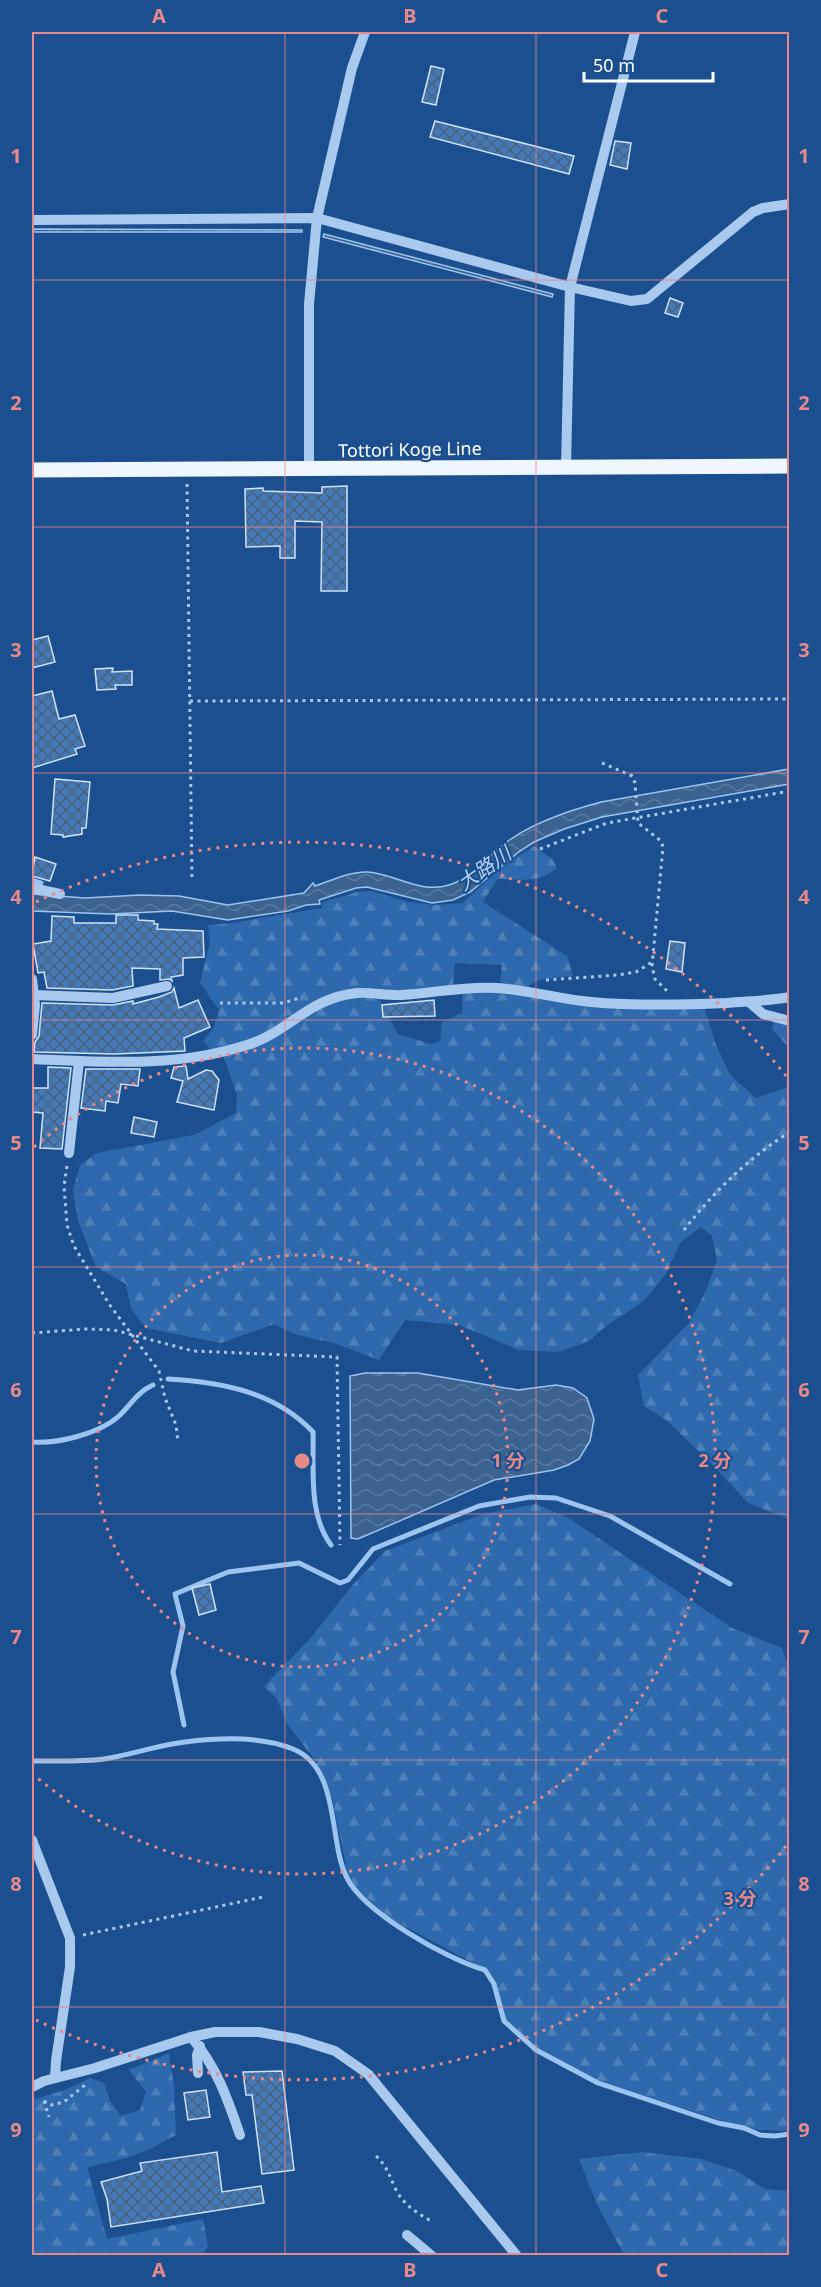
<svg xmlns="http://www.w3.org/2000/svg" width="821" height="2287" font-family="'Noto Sans','Noto Sans JP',sans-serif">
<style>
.forest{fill:url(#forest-firs)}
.water{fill:url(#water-waves);stroke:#9cc4f0;stroke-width:1.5}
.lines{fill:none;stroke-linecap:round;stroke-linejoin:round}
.stream{stroke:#9cc4f0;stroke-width:5}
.building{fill:url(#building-cross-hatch);stroke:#cfe3fa;stroke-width:1.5}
.path{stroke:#a9c9ee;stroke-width:3;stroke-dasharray:3 4.5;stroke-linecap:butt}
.minor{stroke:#a9c9ee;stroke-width:10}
.major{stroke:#f0f6ff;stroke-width:15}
.grid{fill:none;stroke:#e88989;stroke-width:1.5;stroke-opacity:0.55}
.ring{fill:none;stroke:#e88989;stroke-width:3;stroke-dasharray:3 6}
.labels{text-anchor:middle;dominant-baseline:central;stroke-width:4.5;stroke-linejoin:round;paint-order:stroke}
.street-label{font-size:18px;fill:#fff;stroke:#1b4f8f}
.water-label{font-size:20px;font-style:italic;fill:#b5d3f5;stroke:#1b4f8f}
.centre{fill:#e88989;stroke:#1b4f8f;stroke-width:3}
.ring-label{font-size:18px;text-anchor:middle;font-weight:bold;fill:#e88989;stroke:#1b4f8f;stroke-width:4.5;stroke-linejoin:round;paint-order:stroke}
.neatline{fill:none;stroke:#e88989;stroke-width:2}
.grid-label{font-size:20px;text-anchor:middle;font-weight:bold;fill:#e88989}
</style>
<defs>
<pattern id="forest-firs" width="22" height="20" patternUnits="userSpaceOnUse" patternTransform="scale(1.5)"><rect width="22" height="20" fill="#2e69ad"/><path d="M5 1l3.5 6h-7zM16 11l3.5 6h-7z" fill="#4d80b9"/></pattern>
<pattern id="water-waves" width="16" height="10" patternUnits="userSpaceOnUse" patternTransform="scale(1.5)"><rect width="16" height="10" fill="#3c6290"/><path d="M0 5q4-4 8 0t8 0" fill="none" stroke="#597aa1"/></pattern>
<pattern id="building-cross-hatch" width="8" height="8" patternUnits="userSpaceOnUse" patternTransform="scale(1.5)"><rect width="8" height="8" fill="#4478b7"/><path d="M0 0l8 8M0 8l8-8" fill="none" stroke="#486282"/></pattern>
</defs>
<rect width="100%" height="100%" fill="#1b4f8f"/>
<g class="forest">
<path d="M534 846 552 859 557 868C540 884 519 879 497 879L483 902 567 956 573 976C559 978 535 976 527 989L500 985 502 965 455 963 453 986 421 990H364L291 1018 248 1041 212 1051 203 1041 214 1027 219 1010 200 983 210 942 208 925 232 923 322 908 323 902 357 892 371 891 409 902 435 905 462 903 506 864Z"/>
<path d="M500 992 705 1009 715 1042 730 1075 756 1098 786 1088 789 1048 772 1029 774 1021 789 1025V1519L748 1503 710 1462 666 1420 644 1406 638 1375 689 1323 706 1291 717 1260 712 1236 701 1227 681 1242 665 1275 644 1301 606 1326 589 1341 558 1352 519 1350 459 1325 405 1320 379 1360 334 1343 297 1335 274 1324 221 1343 146 1328 131 1309 126 1284 96 1267 78 1221 73 1189 80 1165 97 1153 194 1135 236 1113 237 1095 223 1055C268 1032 327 993 379 998L398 1034 431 1044 440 1041 442 1022 462 1013V993Z"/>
<polygon points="536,1504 570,1519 732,1628 782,1648 790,1669 789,2131 759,2130 720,2120 598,2081 536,2048 505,2020 496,1983 486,1970 389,1918 357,1889 348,1875 332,1798 315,1760 287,1724 277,1699 264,1686 309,1640 351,1587 385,1551 483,1514"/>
<polygon points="169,2053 174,2086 176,2135 148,2150 126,2158 87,2167 107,2239 203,2219 208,2247 202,2255 32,2255 32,2100 65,2090 90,2078 104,2083 110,2101 121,2116 140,2110 146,2092 129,2070"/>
<polygon points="642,2152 702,2159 737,2171 765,2189 789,2191 789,2255 624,2255 597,2204 579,2159"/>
</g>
<g class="water">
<polygon points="32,229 302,230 302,232 32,232"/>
<polygon points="324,234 553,294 552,297 323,237"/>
<path d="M789 769V784L602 817 564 829 534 842 520 851 470 892 453 900 432 903 367 887 356 888 319 900 320 904 306 905 288 911 228 920 172 911 111 914 32 911V894L85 898 140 895 179 896 228 905 304 893 313 883 315 886C331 881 351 871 368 872 395 874 420 894 449 885 468 880 493 851 511 839 537 821 571 810 601 802Z"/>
<polygon points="365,1373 418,1373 518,1390 556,1385 573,1388 587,1398 594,1419 590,1441 579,1459 568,1465 554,1470 494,1480 358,1539 351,1538 350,1376"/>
</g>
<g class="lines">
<g class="stream">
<polyline points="32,880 41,883"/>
<path d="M168 1379C222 1382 275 1392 313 1432 314 1469 308 1514 331 1545"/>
<path d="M32 1442C57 1444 99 1434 119 1416 131 1405 137 1392 153 1385"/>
<polyline points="184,1725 173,1672 183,1626 175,1594 228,1572 299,1563 340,1583 348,1580 373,1549 479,1506 530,1497 556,1498 610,1516 730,1584"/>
<path d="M32 1761C56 1761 81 1762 104 1759 131 1755 158 1745 185 1742 217 1738 262 1736 293 1749 341 1768 328 1842 347 1878 365 1913 448 1960 485 1970L494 1984 504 2021 536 2050 598 2083 718 2123 744 2128 760 2135 775 2136 790 2134"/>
</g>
</g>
<g class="building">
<polygon points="431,66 444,69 436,105 422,102"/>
<polygon points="435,121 574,156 569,174 430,137"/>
<polygon points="615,141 631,143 627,169 610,165"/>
<polygon points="670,298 683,303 678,317 665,313"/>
<polygon points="347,486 347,591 321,591 322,522 295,521 295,558 280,558 280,546 246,547 245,489 263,488 263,491 322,493 322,487"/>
<polygon points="48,636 55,662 32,668 32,640"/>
<polygon points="113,668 112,672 132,671 132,685 115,685 116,689 97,690 95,669"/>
<polygon points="52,691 59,719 75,715 85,746 75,749 77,754 32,768 32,696"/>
<polygon points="55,779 90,782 86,828 82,828 82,834 63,837 63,835 51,834"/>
<polygon points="35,857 56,864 50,881 32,876"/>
<polygon points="116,915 138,915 138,920 154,921 154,924 158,924 157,929 203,931 204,957 183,958 183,975 171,977 172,981 169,979 160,980 160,969 132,968 133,986 112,990 47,988 44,972 38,973 33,944 51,941 52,916 74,917 74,923 116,923"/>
<polygon points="670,941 685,943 682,972 666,969"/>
<polygon points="174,988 179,1008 198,1000 210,1027 184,1038 185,1051 114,1054 34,1052 35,1042 39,1036 42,1003 113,1005 133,1001 133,1004 159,997 172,992"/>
<polygon points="434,1000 435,1016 383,1017 382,1005"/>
<polygon points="186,1066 188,1079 206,1070 212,1071 219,1080 214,1110 177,1102 183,1081 171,1078 174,1067"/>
<polygon points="48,1067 71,1068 62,1149 40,1148 43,1113 32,1112 32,1088 48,1088"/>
<polygon points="86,1069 140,1069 138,1086 121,1084 118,1103 106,1101 105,1111 81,1108"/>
<polygon points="134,1117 157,1122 154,1137 131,1133"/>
<polygon points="210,1584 216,1610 199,1615 192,1588"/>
<polygon points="282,2071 294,2170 262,2174 252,2095 246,2095 243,2072"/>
<polygon points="206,2090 210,2117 188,2120 184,2093"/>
<polygon points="217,2152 222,2192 261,2186 264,2203 111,2227 107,2199 101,2182 142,2171 140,2163"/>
</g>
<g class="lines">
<g class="path">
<polyline points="187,484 192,881"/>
<polyline points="190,701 790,699"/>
<polyline points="602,763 632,776 635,783 638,823 661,841 663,847 652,966 655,979 667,991"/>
<polyline points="540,849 607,823 790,791"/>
<polyline points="546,980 618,975 636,972 652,962"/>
<polyline points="220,1003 284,1003 302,997"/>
<polyline points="67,1166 64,1186 67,1225 74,1246 109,1304 159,1371 165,1398 176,1425 178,1442"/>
<path d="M684 1230C714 1192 748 1158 790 1132"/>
<polyline points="32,1333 85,1329 114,1330 193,1351 337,1357 340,1545"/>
<polyline points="83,1935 263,1897"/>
<polyline points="44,2101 51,2105 64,2102 85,2085"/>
<polyline points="44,2101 49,2117"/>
<path d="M376 2156C387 2166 390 2177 396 2190 404 2205 418 2214 433 2222"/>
</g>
<g class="minor">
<polyline points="32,220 317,218 570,287 631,301 647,299 753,212 763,208 790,204"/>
<polyline points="566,467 570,287 635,32"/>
<polyline points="309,470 309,304 317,218 352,68 365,32"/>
<polyline points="32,888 60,894"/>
<polyline points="32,979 35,1005 32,1035"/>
<polyline points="34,995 113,998 167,986"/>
<polyline points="749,1002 763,1014 790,1021"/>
<path d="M32 1059C106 1062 175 1068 247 1045 289 1032 308 998 357 993 372 992 387 996 402 995 433 993 465 986 497 988 528 990 559 999 591 1002 636 1006 681 1005 726 1003 748 1001 768 1001 790 997"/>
<polyline points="69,1153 79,1061"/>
<polyline points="32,1840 70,1938 70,1967 56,2061 55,2078"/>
<path d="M191 2037C216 2065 228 2100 240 2135"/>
<polyline points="198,2073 197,2055 200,2046"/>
<polyline points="32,2087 44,2081 95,2068 191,2037 215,2032 259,2032 297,2039 335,2051 368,2074 517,2256"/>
<polyline points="407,2235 432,2256"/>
</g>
<polyline class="major" points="32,470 790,466"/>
</g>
<path class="grid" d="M285 32V2256M536 32V2256M32 280H790M32 527H790M32 773H790M32 1020H790M32 1267H790M32 1514H790M32 1760H790M32 2007H790"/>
<g class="ring">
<circle cx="302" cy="1461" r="206"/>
<path d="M34 1147A413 413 0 1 1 34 1775"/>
<path d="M786 1846A619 619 0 0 1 36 2020M36 902A619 619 0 0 1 786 1076"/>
</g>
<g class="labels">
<g class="street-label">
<text transform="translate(410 449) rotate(-1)">Tottori Koge Line</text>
</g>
<g class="water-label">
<text transform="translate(484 868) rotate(-35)">大路川</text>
</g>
</g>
<circle cx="302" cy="1461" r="9" class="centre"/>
<g class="ring-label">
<text x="508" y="1467">1 分</text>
<text x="715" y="1467">2 分</text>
<text x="740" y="1905">3 分</text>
</g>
<rect width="821" height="2287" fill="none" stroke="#1b4f8f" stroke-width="66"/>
<path d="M584 72v9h129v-9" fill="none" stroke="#ffffff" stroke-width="3"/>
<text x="593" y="72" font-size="18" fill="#ffffff" stroke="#1b4f8f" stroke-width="4.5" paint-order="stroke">50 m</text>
<rect x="33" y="33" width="755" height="2221" class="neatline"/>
<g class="grid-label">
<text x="159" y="23">A</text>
<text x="410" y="23">B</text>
<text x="662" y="23">C</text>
<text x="16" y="163">1</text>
<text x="804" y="163">1</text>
<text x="16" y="410">2</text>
<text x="804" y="410">2</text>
<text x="16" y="657">3</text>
<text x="804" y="657">3</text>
<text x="16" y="904">4</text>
<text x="804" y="904">4</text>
<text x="16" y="1150">5</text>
<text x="804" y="1150">5</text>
<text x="16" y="1397">6</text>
<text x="804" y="1397">6</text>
<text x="16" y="1644">7</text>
<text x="804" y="1644">7</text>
<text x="16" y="1891">8</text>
<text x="804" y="1891">8</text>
<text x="16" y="2137">9</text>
<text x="804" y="2137">9</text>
<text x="159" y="2277">A</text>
<text x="410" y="2277">B</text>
<text x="662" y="2277">C</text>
</g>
</svg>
